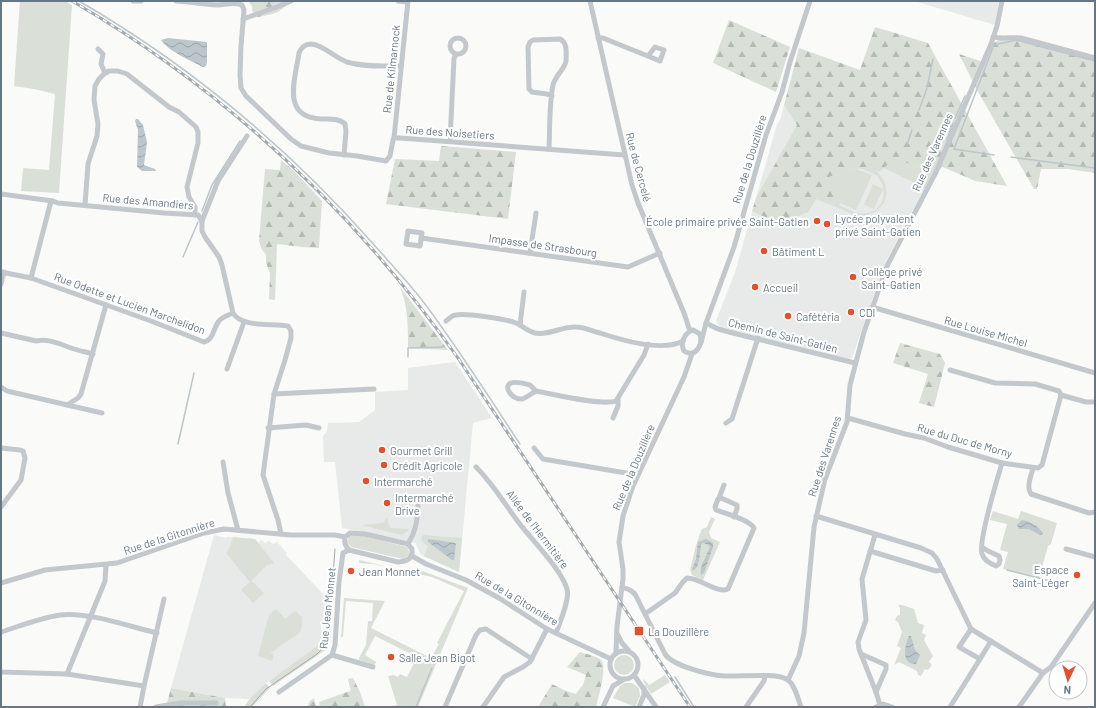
<svg xmlns="http://www.w3.org/2000/svg" width="1096" height="708" font-family="Barlow,sans-serif">
<style>
.built{fill:#e8e9e9}
.green{fill:#dadfd7;fill-rule:evenodd}
.forest{fill:url(#forest-firs)}
.water{fill:url(#water-waves)}
.lines{fill:none;stroke-linecap:round;stroke-linejoin:round}
.stream{stroke:#bbc7cb;stroke-width:1.5}
.street{stroke:#c3c8cc;stroke-width:5}
.tram{stroke:#a2aab0;stroke-width:1}
.rail-casing{stroke:#a2aab0;stroke-width:3}
.rail{stroke:#fff;stroke-width:1.5;stroke-dasharray:4.5;stroke-linecap:butt}
.poi-dot{fill:#e4502d;stroke:#fff;stroke-width:1.5}
.labels{text-anchor:middle;dominant-baseline:central;stroke-width:4;stroke-linejoin:round;paint-order:stroke}
.street-label{font-size:11px;fill:#657783;stroke:#fff}
.poi-label{font-size:11px;fill:#657783;stroke:#fff;text-anchor:start}
</style>
<defs>
<pattern id="forest-firs" width="22" height="20" patternUnits="userSpaceOnUse"><rect width="22" height="20" fill="#dadfd7"/><path d="M5 1l3.5 6h-7zM16 11l3.5 6h-7z" fill="#b4bab4"/></pattern>
<pattern id="water-waves" width="16" height="10" patternUnits="userSpaceOnUse"><rect width="16" height="10" fill="#bbc7cb"/><path d="M0 5q4-4 8 0t8 0" fill="none" stroke="#9ca6aa"/></pattern>
</defs>
<rect width="100%" height="100%" fill="#fafaf8"/>
<g class="built">
<polygon points="914,1 999,1 995,25"/>
<polygon points="784,105 932,174 885,263 852,358 848,359 720,327 716,321 735,272 777,124 780,120"/>
<polygon points="455,362 492,418 473,423 459,572 421,555 415,543 342,528 335,462 324,462 323,436 327,431 328,423 359,422 375,410 375,392 408,390 408,368"/>
<polygon points="214,535 226,538 227,537 255,539 258,543 261,540 265,543 269,541 273,544 277,542 287,553 286,555 326,597 324,625 321,625 321,630 324,630 318,645 312,651 266,683 249,699 225,698 171,688"/>
</g>
<g class="green">
<polygon points="20,1 65,1 72,5 59,193 21,191 23,168 49,170 55,94 34,89 14,86"/>
<path d="M809 142 817 144 872 168C898 185 887 218 856 216L791 186C780 173 781 160 790 146L802 143ZM808 145 876 175C889 188 886 210 866 213 857 215 847 209 839 205L840 203 856 210 872 175 856 169 842 172 820 180 826 188 838 194V205C821 197 776 186 786 159 790 150 798 146 808 145Z"/>
<polygon points="896,158 932,174 925,188 884,168"/>
<polygon points="873,184 883,189 874,209 864,205"/>
<polygon points="993,511 1018,519 1021,511 1057,523 1051,544 1048,546 1039,578 1003,569 1008,552 1000,550 1007,524 990,520"/>
<path d="M711 517 715 519 709 532 711 538 720 542 703 580 692 575 690 570C694 556 695 544 702 529L707 527Z"/>
<polygon points="387,518 390,528 409,529 407,532 401,535 362,525 383,523"/>
<polygon points="356,534 407,547 409,551 409,555 403,559 351,547 347,542 349,536"/>
<polygon points="423,535 462,538 459,572 424,556 428,546 423,543 421,539"/>
<polygon points="233,537 255,539 274,563 267,565 251,581 254,583 264,593 253,603 241,590 250,582 226,553 230,547"/>
<polygon points="359,560 410,572 417,569 468,588 418,707 395,707 394,706 397,705 388,676 393,675 398,677 400,674 407,677 417,657 375,636 365,655 376,662 375,665 359,660 359,658 366,645 368,621 372,621 373,603 346,601 343,637 341,637 344,598 385,601 371,628 431,658 439,644 437,643 464,591 432,577 373,564 359,563"/>
<polygon points="326,597 332,598 330,625 324,625"/>
<polygon points="898,605 902,605 914,609 918,623 924,625 922,633 926,635 924,640 933,656 929,662 932,665 928,670 925,669 921,676 918,675 917,671 899,662 894,665 901,648 897,646 902,632 898,622 895,620 897,616 900,615 900,608"/>
<path d="M276 609 285 619 295 611 302 617C302 624 303 630 298 634L270 653 274 654 272 661 258 656 269 615Z"/>
<polygon points="324,630 331,631 330,639 324,651 273,686 269,681 316,647 321,640"/>
<circle cx="624" cy="665" r="10"/>
<polygon points="665,675 670,682 651,694 643,681 644,679 649,685"/>
<polygon points="266,683 270,688 252,707 244,707 251,697"/>
<polygon points="625,683 632,683 639,688 640,696 635,707 613,698 620,686"/>
</g>
<g class="forest">
<path d="M248 1H290C280 14 273 14 258 17L252 11V6Z"/>
<polygon points="729,20 790,47 776,92 713,63"/>
<path d="M875 27 928 43 1007 186 975 181 943 167 932 174 896 158 879 172C863 162 837 174 820 180L826 188 838 194V208L816 199 808 212 779 224 752 211 756 198 797 125 784 105 799 48 860 70Z"/>
<polygon points="1013,37 1095,58 1095,173 1068,169 1041,169 1037,189 1034,189 977,90 959,54 983,62 991,44 1002,39"/>
<polygon points="441,146 516,152 508,219 386,204 395,159 439,161"/>
<polygon points="281,160 294,171 322,201 319,248 302,247 277,244 275,300 269,299 270,273 266,263 266,255 261,248 259,241 265,169 280,170"/>
<path d="M400 287 448 350 408 348C408 327 408 306 400 287Z"/>
<polygon points="900,343 940,354 945,363 934,407 919,403 928,374 893,363"/>
<path d="M580 652C586 654 596 656 601 660 608 666 598 698 596 707H538L552 684 566 691 576 694 578 691 583 685 586 675 567 667Z"/>
<polygon points="353,678 360,692 365,707 307,707 310,701 314,698 316,706 320,705 319,702 350,691 351,692 348,679"/>
<polygon points="171,688 225,698 226,707 150,707 167,703"/>
</g>
<g class="water">
<path d="M168 38 207 42V62L206 66 203 67C191 61 168 51 161 40Z"/>
<polygon points="136,119 138,119 143,125 147,142 144,165 155,169 156,171 142,171 137,167 138,130 135,121"/>
<path d="M1022 520C1030 521 1040 527 1043 534L1040 535 1029 529H1019L1017 525Z"/>
<polygon points="428,539 456,543 454,560 452,560 428,542"/>
<path d="M706 539 713 543V547L704 573 701 575C699 565 707 556 710 547L707 544 702 543 701 545 699 561 697 567 693 571 692 569 696 559 698 542Z"/>
<path d="M909 636H911L915 650 920 655 916 664C900 664 905 645 909 636Z"/>
</g>
<g class="lines">
<g class="stream">
<path d="M79 1C191 66 291 150 376 247 392 265 408 282 422 300 457 346 488 396 520 444"/>
<polyline points="919,110 927,88 933,59"/>
<polyline points="955,118 965,96"/>
<polyline points="947,140 953,123"/>
<polyline points="907,145 912,130"/>
<polyline points="994,155 954,149 994,45 1016,40 1095,61"/>
<polyline points="1011,157 1095,168"/>
<polyline points="202,211 212,185 240,141"/>
<polyline points="183,257 198,222"/>
<polyline points="408,357 408,348 444,347"/>
<polyline points="178,444 194,373"/>
<polyline points="1007,570 1058,583"/>
<polyline points="675,677 694,707"/>
<polyline points="416,707 432,668"/>
</g>
<g class="street">
<polyline points="133,1 141,1"/>
<path d="M176 1C190 2 203 4 217 5 226 5 234 1 242 5L244 10 241 46 240 75 241 88 246 96 291 139 301 146 329 153 357 156 386 161 390 156 393 140 394 138H400L624 155"/>
<polyline points="398,1 407,2"/>
<polyline points="590,1 632,185 638,203 684,313 690,331"/>
<polyline points="243,19 277,7 291,1"/>
<path d="M993 37C1003 39 1012 37 1021 38L1095 58"/>
<circle cx="458" cy="46" r="8"/>
<polyline points="598,38 603,38 660,61 664,50 655,47 648,56"/>
<polyline points="98,49 103,54 101,64 105,73"/>
<polyline points="394,138 408,1"/>
<polyline points="450,141 454,58 456,55"/>
<path d="M549 149C550 129 549 104 553 85 555 76 566 67 566 61 566 53 568 43 560 39L533 40 530 42 528 47 529 89 532 92 547 94 552 96"/>
<path d="M344 155 346 131 345 124C339 118 330 119 321 119 281 117 295 80 299 53 301 48 304 44 311 44 324 45 335 58 347 62 364 67 384 66 401 66"/>
<path d="M1 194 53 201 58 203 164 213 198 215 202 221V231L205 237 219 257 222 265 233 313C242 328 272 323 288 326L291 331V338L285 360 274 394 263 475 278 520 281 534"/>
<polyline points="85,205 88,164 97,136 98,124 94,100 95,86 99,79 104,74 109,71 118,71 127,74 169,107 179,112 196,127 198,132 198,143 187,187 189,197 195,207 195,215"/>
<polyline points="202,221 218,181 247,136"/>
<polygon points="408,231 422,233 420,246 406,244"/>
<polyline points="421,238 628,267 660,253"/>
<polyline points="530,253 536,213"/>
<path d="M1 272 31 278 151 321 204 342C214 340 213 328 219 321 222 317 229 315 233 313"/>
<polyline points="31,278 51,201"/>
<polyline points="1,284 4,272"/>
<polyline points="872,307 1095,373"/>
<path d="M446 321C449 319 452 315 456 315 466 313 506 319 516 323 523 326 527 331 535 333 549 336 562 326 576 327 584 327 592 331 600 333 621 340 663 352 683 341"/>
<polyline points="706,323 718,329 733,333 855,363"/>
<polyline points="520,325 524,292"/>
<path d="M693 330 700 334C703 344 696 359 684 351 680 343 684 333 693 330Z"/>
<path d="M1 333 36 341C49 338 62 345 74 349 80 351 86 352 93 354"/>
<polyline points="701,343 706,323 734,247 766,135 782,92 790,62 810,1"/>
<polyline points="227,369 244,322"/>
<polyline points="950,370 995,383 1035,384 1059,391 1061,395"/>
<polyline points="1,387 7,391 102,413"/>
<path d="M536 391 530 385C526 384 516 381 511 383 502 387 513 400 522 399 526 398 532 393 536 391 553 394 601 406 616 401L644 355 648 344"/>
<polyline points="274,394 374,389"/>
<polyline points="67,405 78,398 81,394 106,305"/>
<polyline points="613,418 618,406 618,399"/>
<polyline points="848,418 905,434 924,438 948,447 1002,463 1038,468 1042,465 1061,395 1086,402 1095,402"/>
<polyline points="726,423 732,419 758,338"/>
<polyline points="268,428 306,425 319,428"/>
<polyline points="1,448 20,450 23,451 25,458 21,480 1,507"/>
<polyline points="534,448 543,459 638,475"/>
<polyline points="223,462 228,493 238,530"/>
<path d="M476 467C494 485 504 503 519 523 532 540 561 569 567 589 570 599 560 622 556 633"/>
<path d="M1033 468C1031 476 1026 487 1031 494L1089 513 1095 512"/>
<polyline points="719,498 724,485"/>
<polyline points="816,516 921,548 932,553 937,559 971,629 1043,673"/>
<path d="M350 533 365 534 408 544 412 549C413 559 407 561 398 562L349 550C345 545 344 543 345 537Z"/>
<polyline points="875,535 862,579 866,620 858,642 859,649 876,692 880,705"/>
<path d="M408 544C416 531 417 522 418 506"/>
<path d="M982 547 988 551 999 556 1000 560 999 564 996 566C991 564 984 560 982 554 978 541 997 480 1002 463"/>
<polyline points="1066,549 1095,557"/>
<polyline points="870,551 936,571 943,570"/>
<polyline points="412,556 426,564 466,580 499,598 547,629 611,659"/>
<polyline points="1,583 45,570 117,563 204,533 224,529 291,535 335,535 345,537"/>
<path d="M622 587 630 590 635 594 665 654C673 666 709 675 724 676 738 677 777 672 788 680 795 685 798 699 801 707"/>
<path d="M645 614 675 593 683 582 687 578C700 578 718 594 728 589L754 528C750 520 725 513 716 510L715 507 718 499 721 498 737 505V509L734 517"/>
<path d="M1 632C20 626 40 618 60 615 86 611 131 627 157 633"/>
<polyline points="618,635 622,643 629,651"/>
<circle cx="624" cy="665" r="14"/>
<polyline points="616,652 617,626 623,579 623,569 619,542 623,516 633,486 684,377 692,354"/>
<polyline points="861,654 886,665 886,669 876,692"/>
<polyline points="332,655 373,667"/>
<polyline points="980,659 991,641"/>
<polyline points="1,672 67,674 144,686"/>
<polyline points="67,674 105,581 106,565"/>
<polyline points="634,675 656,707"/>
<polyline points="788,680 799,656 804,633 814,527 825,479 847,422 850,385 864,332 887,266 936,172 991,44 997,26 1002,1"/>
<polyline points="279,692 332,655 335,645 339,582 343,553 349,550"/>
<polyline points="140,707 144,686 164,599"/>
<polyline points="156,707 181,703 216,703"/>
<polyline points="445,707 476,635 480,630 486,629 532,659"/>
<polyline points="483,707 504,677 523,667 530,662 547,629"/>
<polyline points="603,707 613,686 623,680"/>
<polyline points="639,707 644,695 644,688"/>
<polyline points="746,707 764,681 765,676"/>
<polyline points="876,707 883,704 892,707"/>
<polyline points="950,707 980,659 959,647 971,629"/>
<polyline points="1019,707 1043,673 1051,667 1095,603"/>
</g>
<polyline class="tram" points="250,707 266,689 317,654 325,646 329,632 335,549"/>
<defs>
<path id="rail" d="M72 1C228 92 354 211 458 358L690 707"/>
</defs>
<use href="#rail" class="rail-casing"/>
<use href="#rail" class="rail"/>
</g>
<g class="poi-dot">
<circle cx="817" cy="221" r="4"/>
<circle cx="827" cy="224" r="4"/>
<circle cx="764" cy="251" r="4"/>
<circle cx="853" cy="277" r="4"/>
<circle cx="755" cy="287" r="4"/>
<circle cx="851" cy="312" r="4"/>
<circle cx="788" cy="316" r="4"/>
<circle cx="382" cy="450" r="4"/>
<circle cx="384" cy="465" r="4"/>
<circle cx="366" cy="481" r="4"/>
<circle cx="387" cy="503" r="4"/>
<circle cx="351" cy="571" r="4"/>
<circle cx="1077" cy="575" r="4"/>
<rect x="634" y="626" width="10" height="10" rx="2"/>
<circle cx="391" cy="657" r="4"/>
</g>
<g class="labels">
<g class="street-label">
<text transform="translate(391 69) rotate(-84)">Rue de Kilmarnock</text>
<text transform="translate(450 132) rotate(4)">Rue des Noisetiers</text>
<text transform="translate(932 152) rotate(-66)">Rue des Varennes</text>
<text transform="translate(749 159) rotate(-73)">Rue de la Douzillère</text>
<text transform="translate(639 167) rotate(75)">Rue de Cercelé</text>
<text transform="translate(148 201) rotate(5)">Rue des Amandiers</text>
<text transform="translate(543 245) rotate(8)">Impasse de Strasbourg</text>
<text transform="translate(130 303) rotate(20)">Rue Odette et Lucien Marchelidon</text>
<text transform="translate(986 331) rotate(16)">Rue Louise Michel</text>
<text transform="translate(783 335) rotate(14)">Chemin de Saint-Gatien</text>
<text transform="translate(965 440) rotate(16)">Rue du Duc de Morny</text>
<text transform="translate(824 456) rotate(-72)">Rue des Varennes</text>
<text transform="translate(633 467) rotate(-67)">Rue de la Douzillère</text>
<text transform="translate(538 529) rotate(53)">Allée de l'Hermitière</text>
<text transform="translate(169 536) rotate(-18)">Rue de la Gitonnière</text>
<text transform="translate(517 598) rotate(31)">Rue de la Gitonnière</text>
<text transform="translate(327 608) rotate(-84)">Rue Jean Monnet</text>
</g>
<g class="poi-label">
<text x="835" y="218">Lycée polyvalent<tspan x="835" dy="13">privé Saint-Gatien</tspan></text>
<text x="809" y="221" text-anchor="end">École primaire privée Saint-Gatien</text>
<text x="772" y="251">Bâtiment L</text>
<text x="861" y="271">Collège privé<tspan x="861" dy="13">Saint-Gatien</tspan></text>
<text x="763" y="287">Accueil</text>
<text x="859" y="312">CDI</text>
<text x="796" y="316">Cafétéria</text>
<text x="390" y="450">Gourmet Grill</text>
<text x="392" y="465">Crédit Agricole</text>
<text x="374" y="481">Intermarché</text>
<text x="395" y="497">Intermarché<tspan x="395" dy="13">Drive</tspan></text>
<text x="1069" y="569" text-anchor="end">Espace<tspan x="1069" dy="13">Saint-Léger</tspan></text>
<text x="359" y="571">Jean Monnet</text>
<text x="648" y="631">La Douzillère</text>
<text x="399" y="657">Salle Jean Bigot</text>
</g>
</g>
<rect width="1096" height="708" fill="none" stroke="#657783" stroke-width="4"/>
<g transform="translate(1068 680) rotate(184)"><circle r="19" fill="#ffffff" stroke="#c1c9cd"/>
<path d="M0-3L7 15L0 10L-7 15Z" fill="#e4502d"/>
<text y="-6" font-size="11" font-weight="bold" text-anchor="middle" fill="#657783">N</text>
</g>
</svg>
